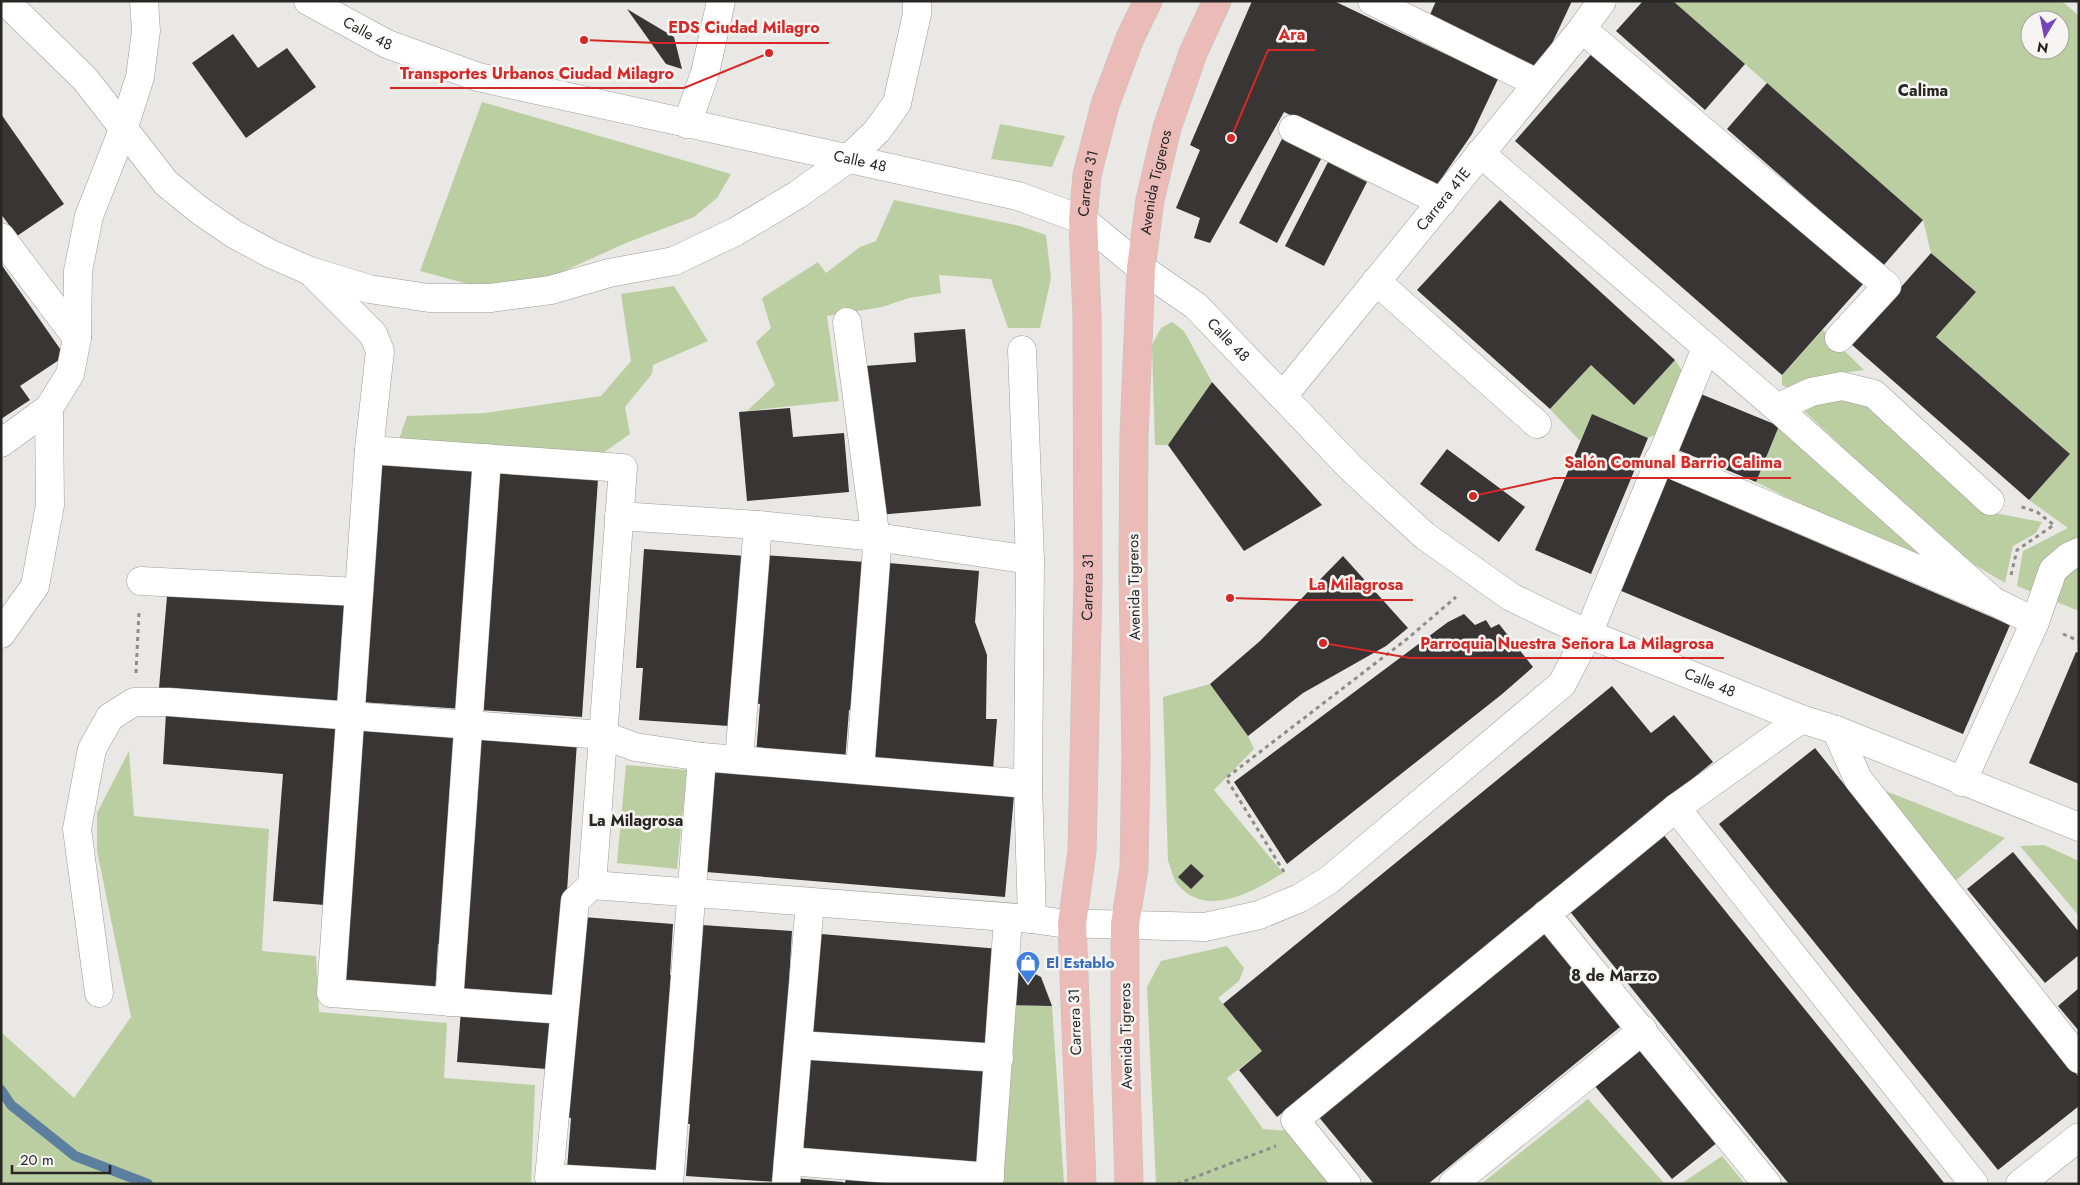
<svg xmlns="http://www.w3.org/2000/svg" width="2080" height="1185" font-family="Jost,sans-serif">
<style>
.green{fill:#bbcea1;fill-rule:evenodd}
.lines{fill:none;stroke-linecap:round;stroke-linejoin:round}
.stream{stroke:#5c7fa0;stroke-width:10}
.building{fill:#393534}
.minor-casing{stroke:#9c9c98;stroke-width:29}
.major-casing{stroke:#c2c2c2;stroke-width:29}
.path{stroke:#8d8c8a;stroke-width:3;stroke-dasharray:4 4;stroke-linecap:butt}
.minor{stroke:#fff;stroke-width:28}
.major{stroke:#ebbbb7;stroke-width:28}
.labels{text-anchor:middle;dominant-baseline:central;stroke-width:5;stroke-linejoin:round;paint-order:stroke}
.street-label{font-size:15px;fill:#262625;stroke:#f6f5f1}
.shop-label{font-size:15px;font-weight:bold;fill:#366cbe;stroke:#f6f5f1;text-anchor:start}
.neighbourhood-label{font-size:16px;font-weight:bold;fill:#262625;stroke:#f6f5f1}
.leader{fill:none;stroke:#d62828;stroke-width:2}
.callout-dot{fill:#d62828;stroke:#f6f5f1;stroke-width:2}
.callout-label{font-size:16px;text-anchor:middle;font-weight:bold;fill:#d62828;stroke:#f6f5f1;stroke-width:5;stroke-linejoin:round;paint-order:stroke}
</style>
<rect width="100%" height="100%" fill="#e9e8e4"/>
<g class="green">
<path d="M1673 1H2062L2079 16V611L2017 586 2023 551 2068 528 2029 500 2070 454 1936 337 1976 292 1931 253 1923 220ZM2030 20H2060V50H2030Z"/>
<polygon points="482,102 731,174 717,198 694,217 626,243 546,279 483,288 420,271"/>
<polygon points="1000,124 1065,136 1052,167 991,159"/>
<polygon points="894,200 1020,226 1046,235 1051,278 1040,328 1008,328 991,279 939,275 941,293 909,298 882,307 827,316 839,401 747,411 775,385 756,342 771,328 762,298 818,262 826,273 860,247 876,241"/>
<polygon points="674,286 708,341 653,365 652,374 625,407 630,434 603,453 398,442 407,416 485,413 601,396 631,361 621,294"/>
<polygon points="1172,322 1184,331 1212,382 1168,445 1155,445 1152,345 1161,328"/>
<polygon points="1823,330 1864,370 1812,377 1791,390 1782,385 1782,375"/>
<polygon points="1675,360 1683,372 1657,434 1648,438 1592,414 1580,441 1550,409 1591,365 1634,404"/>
<polygon points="1841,398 1868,406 1984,511 2042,522 2036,533 2013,546 2005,583 1958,555 1803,410 1817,401"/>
<polygon points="1779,426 1942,563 1937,570 1756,482"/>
<path d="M1210 684 1248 736 1254 749 1214 790 1283 873C1254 891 1207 919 1178 885 1173 879 1171 868 1168 861L1163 697Z"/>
<polygon points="129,751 134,816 269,829 262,951 316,956 319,1012 447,1023 444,1078 535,1085 531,1184 1,1184 1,1032 74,1098 131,1017 97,851 97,813"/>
<polygon points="626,765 687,770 677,869 617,863"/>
<polygon points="1878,788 2005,838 1954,882"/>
<polygon points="2044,845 2079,861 2079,916 2020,846"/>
<polygon points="1227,946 1244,968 1239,981 1218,998 1262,1051 1227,1078 1263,1129 1290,1131 1332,1184 1156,1184 1147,987 1161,961"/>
<polygon points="1010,1005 1052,1006 1064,1184 999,1184"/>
<polygon points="1588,1099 1665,1184 1481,1184"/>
<polygon points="1722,1156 1745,1184 1681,1184"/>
</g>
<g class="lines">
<polyline class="stream" points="1,1090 11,1105 75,1156 148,1184"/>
</g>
<g class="building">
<polygon points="1252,1 1334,1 1498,79 1472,134 1437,185 1284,112 1210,243 1194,238 1200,218 1176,208 1200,150 1190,145"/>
<polygon points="1436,1 1572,1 1540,69 1429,17"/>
<polygon points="1643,1 1673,1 1745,64 1705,110 1616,31"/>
<polygon points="627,9 674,37 682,69 666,64"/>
<polygon points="233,34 258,68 287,48 316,87 246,138 192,63"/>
<polygon points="1595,50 1863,284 1782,375 1515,141"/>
<polygon points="1767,83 1923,220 1883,266 1727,129"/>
<polygon points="1,114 64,204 17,236 1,214"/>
<polygon points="1282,139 1321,159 1277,243 1239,223"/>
<polygon points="1328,162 1367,182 1324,266 1285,246"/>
<polygon points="1500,200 1675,360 1634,405 1591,365 1550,409 1417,290"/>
<polygon points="1931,253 1976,292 1936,337 2070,454 2029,500 1851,344"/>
<polygon points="1,264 65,356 20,386 30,400 1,419"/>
<polygon points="965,329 981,506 878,515 865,366 916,362 914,333"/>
<polygon points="1212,382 1322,505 1244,551 1168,445"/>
<polygon points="1696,392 1779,426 1756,482 1673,448"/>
<polygon points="790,408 793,437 844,433 849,492 747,501 739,412"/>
<polygon points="1592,414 1648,438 1591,574 1535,550"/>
<polygon points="1447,449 1525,507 1499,542 1420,484"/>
<polygon points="376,463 479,471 463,709 360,702"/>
<polygon points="495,472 598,479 582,717 479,710"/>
<polygon points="1667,478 2010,625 1963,734 1619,590"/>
<polygon points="644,549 747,556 739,675 732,675 729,726 639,720 643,668 636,668"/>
<polygon points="763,555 866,562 856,710 849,710 845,762 756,755 760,704 753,703"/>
<polygon points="1343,556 1408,628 1386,646 1303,693 1248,736 1210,684 1260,641"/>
<polygon points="889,563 979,571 975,622 987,655 986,719 997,719 993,770 873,760"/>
<polygon points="168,585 347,600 339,703 159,688"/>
<polygon points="1464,614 1475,625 1486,620 1491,628 1499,624 1533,667 1501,695 1287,864 1234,782 1448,622"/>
<polygon points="2076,652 2079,653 2079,784 2029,763"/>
<polygon points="1612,686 1651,733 1674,715 1713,762 1277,1117 1239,1070 1262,1051 1223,1004"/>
<polygon points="166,713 339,726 325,905 273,901 283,774 163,764"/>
<polygon points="356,729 459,736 445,945 438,944 435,995 345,989"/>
<polygon points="474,735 577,742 563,951 556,950 553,1001 463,995"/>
<polygon points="1815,748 2079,1077 2079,1106 1998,1170 1719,824"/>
<polygon points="714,769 1014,795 1005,897 706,872"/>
<polygon points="1663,834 1849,1064 1945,1184 1789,1184 1772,1163 1568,909"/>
<polygon points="2013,852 2079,932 2079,955 2045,983 1967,889"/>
<polygon points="1191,864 1204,876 1191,889 1178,877"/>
<polygon points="583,917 673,924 670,975 677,975 657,1175 567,1169 571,1118 564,1117"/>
<polygon points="702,925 792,931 789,982 796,982 776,1182 686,1176 690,1124 683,1124 693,975 699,976"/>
<polygon points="1547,929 1625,1023 1428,1184 1374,1184 1318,1116"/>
<polygon points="821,934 1000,949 991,1052 812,1037"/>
<polygon points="1014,963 1041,977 1052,1006 1010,1005"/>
<polygon points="2079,988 2079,1031 2058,1006"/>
<polygon points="461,1010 551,1018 547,1069 457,1062"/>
<polygon points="1640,1047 1718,1142 1672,1179 1594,1085"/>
<polygon points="811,1052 991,1067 982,1169 803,1154"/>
<polygon points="846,1176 920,1184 845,1184"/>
<polygon points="794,1178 843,1182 843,1184 794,1184"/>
</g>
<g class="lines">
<defs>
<g id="minor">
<polyline points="5,1 85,79 166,183 199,210 234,234 271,254 310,271 369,289 429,298 490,298 551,290 609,273 674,261 735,232 797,195 849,158 877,131 897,103 917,14 917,1"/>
<path id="s1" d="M308 1 387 44 478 77 1018 196 1083 220 1141 268 1196 306 1350 467 1381 496 1425 536 1511 597 1588 634 1801 719 1836 730 2079 827"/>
<polyline points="1372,1 1537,83"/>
<polyline points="1582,29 1887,286 1839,338"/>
<polyline points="687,124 705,73 721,1"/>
<polyline points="1293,129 1442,202"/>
<polyline points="1480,153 1777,408 1993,601"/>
<polyline points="1,237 77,338"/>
<polyline points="314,275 373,334 380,351 369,450"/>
<polyline points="1376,281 1537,424"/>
<polyline points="847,322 877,548 860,770"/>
<polyline points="1022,350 1030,560 1028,784 1032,919"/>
<path id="s2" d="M1283 396 1582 29 1602 1"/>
<polyline points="1777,408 1811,392 1842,386 1874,394 1990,501"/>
<polyline points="1,443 49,408 70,374 77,338 78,271 89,216 124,127 140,77 146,31 144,1"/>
<polyline points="1659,459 1993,601 2035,622"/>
<polyline points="619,516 758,525 876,537 1030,560"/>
<polyline points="141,581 359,592"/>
<polyline points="1,634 35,586 50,505 49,408"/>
<polyline points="1836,730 1858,779 2079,1059"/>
<polyline points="739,760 758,525"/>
<polyline points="1962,782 2035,622 2053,570 2068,557 2079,552"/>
<polyline points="1676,808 1974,1184"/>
<polyline points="592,885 1032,919 1060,923 1205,927 1259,915 1300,898 1329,880 1562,684 1588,634 1706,348"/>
<polyline points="1546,914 1767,1184"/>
<polyline points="99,993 77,829 92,749 110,717 134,702 169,702 603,735 635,747 702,757 1028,784"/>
<polyline points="449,1002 487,458"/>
<polyline points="564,1010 331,993 369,450 623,468 592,885 575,901 549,1178 653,1184"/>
<polyline points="798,1045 999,1058"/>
<polyline points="788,1161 990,1177"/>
<polyline points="669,1184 702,757"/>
<polyline points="786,1184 810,903"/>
<polyline points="989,1184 1008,919"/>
<polyline points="1347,1184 1295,1120 1676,808 1801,719"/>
<polyline points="1453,1184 1643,1030"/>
<polyline points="2020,1184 2079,1137"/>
</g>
<g id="major">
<path id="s3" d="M1082 1184 1072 924 1082 851 1088 580 1087 316 1083 220 1087 175 1105 105 1130 38 1148 1"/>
<path id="s4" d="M1129 1184 1125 1046V924L1134 868 1136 756 1133 572 1134 436 1141 268 1150 200 1167 128 1193 53 1217 1"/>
</g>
</defs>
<use href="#minor" class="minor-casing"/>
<use href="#major" class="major-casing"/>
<g class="path">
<polyline points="2011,575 2017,550 2054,525 2037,512 2019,506"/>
<polyline points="2063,634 2079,641"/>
<polyline points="136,673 139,612"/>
<polyline points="1284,872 1226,778 1407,639 1456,597"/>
<polyline points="1177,1184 1276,1146"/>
</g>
<use href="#minor" class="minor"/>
<use href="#major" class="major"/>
</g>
<defs>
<symbol id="shop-pin" viewBox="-11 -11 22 30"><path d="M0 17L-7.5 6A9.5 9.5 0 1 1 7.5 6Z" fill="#3f7fe0" stroke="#f6f5f1"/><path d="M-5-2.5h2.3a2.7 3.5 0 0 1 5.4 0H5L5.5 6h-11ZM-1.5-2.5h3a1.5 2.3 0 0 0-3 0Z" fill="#fff"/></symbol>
</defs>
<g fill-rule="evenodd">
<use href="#shop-pin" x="1014" y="949" width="28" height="38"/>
</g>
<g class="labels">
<g class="street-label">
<text stroke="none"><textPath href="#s1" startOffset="68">Calle 48</textPath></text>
<text stroke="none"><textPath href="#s1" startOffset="578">Calle 48</textPath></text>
<text stroke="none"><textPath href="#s3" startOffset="1002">Carrera 31</textPath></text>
<text stroke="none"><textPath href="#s4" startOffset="1004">Avenida Tigreros</textPath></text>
<text stroke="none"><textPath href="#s2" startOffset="254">Carrera 41E</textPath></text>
<text stroke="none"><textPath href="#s1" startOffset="998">Calle 48</textPath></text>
<text stroke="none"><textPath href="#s3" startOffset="598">Carrera 31</textPath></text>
<text transform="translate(1134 587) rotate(-91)">Avenida Tigreros</text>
<text stroke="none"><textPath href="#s1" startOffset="1598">Calle 48</textPath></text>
<text transform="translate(1075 1022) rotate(-92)">Carrera 31</text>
<text transform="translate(1126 1036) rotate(-91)">Avenida Tigreros</text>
</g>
<g class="shop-label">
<text x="1046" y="963">El Establo</text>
</g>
<g class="neighbourhood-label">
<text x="1923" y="90">Calima</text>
<text x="636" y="820">La Milagrosa</text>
<text x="1614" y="975">8 de Marzo</text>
</g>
</g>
<path class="leader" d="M584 40L658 43H829M1231 138L1268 50H1315M769 53L684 88H390M1473 496L1554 478H1791M1230 598L1298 600H1413M1323 643L1410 658H1724"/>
<g class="callout-dot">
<circle cx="584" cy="40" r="5"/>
<circle cx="1231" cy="138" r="5"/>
<circle cx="769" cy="53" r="5"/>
<circle cx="1473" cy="496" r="5"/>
<circle cx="1230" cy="598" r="5"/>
<circle cx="1323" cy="643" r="5"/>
</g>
<g class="callout-label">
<text x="744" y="33">EDS Ciudad Milagro</text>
<text x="1292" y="40">Ara</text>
<text x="537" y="79">Transportes Urbanos Ciudad Milagro</text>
<text x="1673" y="468">Salón Comunal Barrio Calima</text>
<text x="1356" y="590">La Milagrosa</text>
<text x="1567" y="649">Parroquia Nuestra Señora La Milagrosa</text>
</g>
<rect width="2080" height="1185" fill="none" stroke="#262625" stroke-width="5"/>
<g transform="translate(2045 35) rotate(190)"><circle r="24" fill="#f6f5f1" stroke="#a3a29f"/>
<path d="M0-4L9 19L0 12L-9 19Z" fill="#7545bd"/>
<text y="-8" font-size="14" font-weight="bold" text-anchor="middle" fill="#262625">N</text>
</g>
<path d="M12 1165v8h98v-8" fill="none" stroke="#262625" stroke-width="2.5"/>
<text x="20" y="1165" font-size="15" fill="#262625" stroke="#f6f5f1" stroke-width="4" paint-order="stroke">20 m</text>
</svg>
